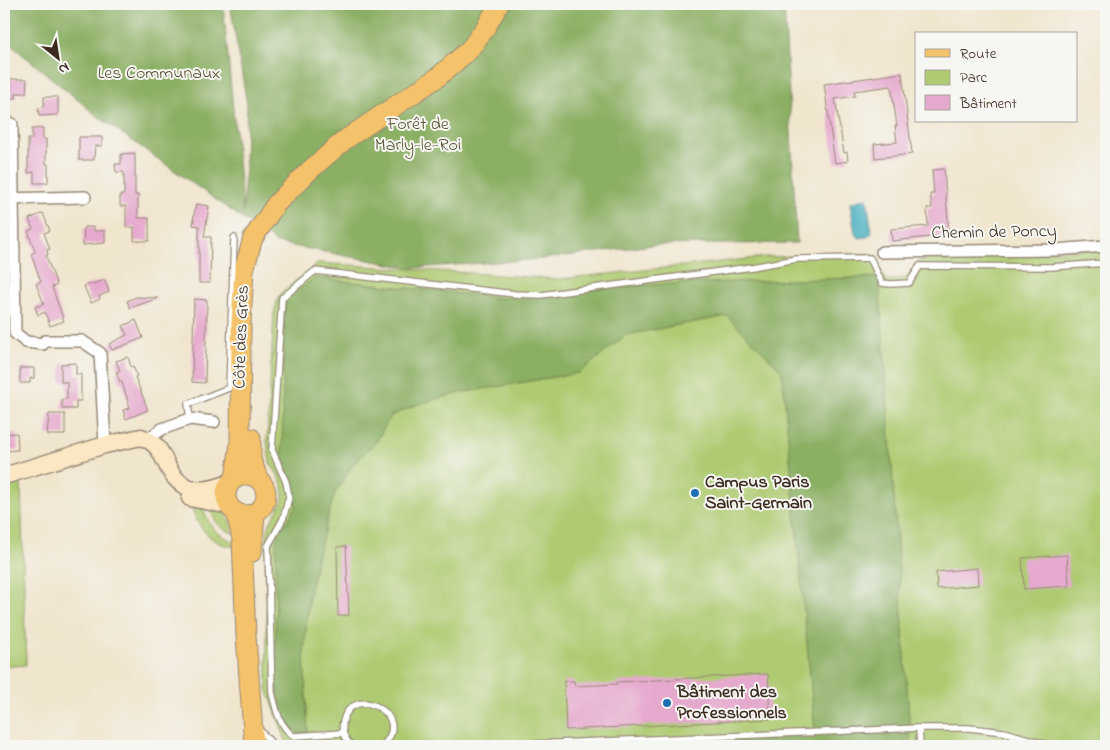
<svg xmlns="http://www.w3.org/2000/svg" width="1110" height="750" font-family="'Indie Flower',sans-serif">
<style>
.green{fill:#afcb72;stroke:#757a48}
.forest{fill:#8baf64;stroke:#636c41}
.water{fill:#3eaabd;stroke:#3c6a6e}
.building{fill:#e6a9ce}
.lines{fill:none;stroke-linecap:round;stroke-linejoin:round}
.lane-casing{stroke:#968876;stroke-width:8}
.street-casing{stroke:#968876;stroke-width:14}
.secondary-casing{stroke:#968876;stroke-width:19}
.primary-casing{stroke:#968876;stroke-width:21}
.lane{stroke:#fff;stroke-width:5.5}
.street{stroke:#fff;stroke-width:11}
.secondary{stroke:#fbe7c3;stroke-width:16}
.primary{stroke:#f4c26a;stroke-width:19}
.poi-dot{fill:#1f6fb2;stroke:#f6f6f2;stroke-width:2}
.labels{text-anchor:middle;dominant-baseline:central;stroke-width:4;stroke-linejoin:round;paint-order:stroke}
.park-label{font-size:18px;fill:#585233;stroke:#f6f6f2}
.street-label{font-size:18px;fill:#3b2a1e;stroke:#f6f6f2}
.poi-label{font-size:18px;font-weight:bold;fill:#3b2a1e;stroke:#f6f6f2;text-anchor:start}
</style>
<rect width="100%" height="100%" fill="#f6f6f2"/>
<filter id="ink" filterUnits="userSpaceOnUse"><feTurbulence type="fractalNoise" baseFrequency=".02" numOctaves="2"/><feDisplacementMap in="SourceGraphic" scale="10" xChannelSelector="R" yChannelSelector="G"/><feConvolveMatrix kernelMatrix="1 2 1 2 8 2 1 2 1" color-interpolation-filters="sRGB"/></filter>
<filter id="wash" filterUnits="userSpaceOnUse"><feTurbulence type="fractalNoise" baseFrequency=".0096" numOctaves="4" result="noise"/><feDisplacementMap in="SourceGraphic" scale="20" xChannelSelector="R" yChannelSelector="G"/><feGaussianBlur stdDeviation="1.12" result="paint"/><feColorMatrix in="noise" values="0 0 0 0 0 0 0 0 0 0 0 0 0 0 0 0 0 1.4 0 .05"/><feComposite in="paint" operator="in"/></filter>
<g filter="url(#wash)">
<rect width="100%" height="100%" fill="#f0e5cd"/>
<g class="green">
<polygon points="1106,249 1106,746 286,746 286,741 267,689 266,537 270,523 283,500 283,486 278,475 270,463 267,440 274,313 278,298 283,291 319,263 559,279 767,257 872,254 886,281 906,278 918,261 931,260 933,255"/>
<polygon points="21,483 26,665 4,667 4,488"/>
<path d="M210 504 225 509 234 533C219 530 212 519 210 504Z"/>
<path d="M203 506C206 519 211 529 223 536 229 540 234 541 239 547 215 547 198 530 192 508Z"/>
</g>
<g class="forest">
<polygon points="4,4 223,4 243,213 247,105 230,4 784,4 797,243 653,245 542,259 411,268 277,243 96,115 4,39"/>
<polygon points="879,277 911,746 635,746 815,732 782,371 727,316 626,335 579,373 459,393 418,404 391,416 376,442 353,464 334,495 317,558 309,596 304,654 308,733 295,733 281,711 275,676 276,539 296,506 282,457 284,310 287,298 315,278 502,298 643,285"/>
</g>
<polygon class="water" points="867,198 872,233 867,237 859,238 855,234 850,203"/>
<g id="blocks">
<g class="building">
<polygon points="902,73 912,154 875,158 874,144 897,142 895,126 897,126 891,86 854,91 855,96 835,99 844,153 847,152 848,161 835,163 824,84"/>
<polygon points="8,79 27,79 26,93 16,93 16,98 8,98"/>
<polygon points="44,97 58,97 58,115 39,116 38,108 44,107"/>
<polygon points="43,128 43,139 46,139 46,164 48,164 48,183 34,183 34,172 28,173 28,139 32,139 32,129"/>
<polygon points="79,137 102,137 102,146 95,146 94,160 79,160"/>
<polygon points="135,153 135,195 138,195 138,218 149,218 149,241 134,241 134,227 126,227 126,206 120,206 120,195 124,195 124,172 116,172 115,164 121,164 121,154"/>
<polygon points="944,169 949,235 892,241 891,229 928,226 927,208 932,208 930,194 934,194 932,170"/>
<polygon points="196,204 209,206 204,237 211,237 210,283 199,283 199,226 193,225 194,220 193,220"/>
<polygon points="43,213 50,231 44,233 50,249 47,250 48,255 46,256 57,285 52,287 64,321 50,326 45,312 38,315 35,307 44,304 36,284 41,282 31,254 35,252 28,231 33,229 29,219"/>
<polygon points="84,227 94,227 94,231 105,231 105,243 83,245"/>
<polygon points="105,280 109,292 99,296 100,299 91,303 84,286"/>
<polygon points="136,297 158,298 130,308 127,301"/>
<polygon points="194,299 207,300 205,383 192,382"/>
<polygon points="136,320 143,338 112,350 109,344 127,335 123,326"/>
<polygon points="128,357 131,367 133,366 137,376 135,377 148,410 126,419 123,410 130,408 122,382 120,382 116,372 120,371 116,361"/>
<polygon points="76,363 76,374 81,374 81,401 76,401 76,409 62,409 62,399 67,399 67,382 61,382 61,364"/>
<polygon points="20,368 34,368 34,378 30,378 30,383 20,383"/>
<polygon points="49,414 65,414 65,435 47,435"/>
<polygon points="17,433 18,450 4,451 4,434"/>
<polygon points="346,546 349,615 338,616 337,547"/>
<polygon points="1067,555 1069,586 1024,589 1022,558"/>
<polygon points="977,568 978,585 937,589 936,572"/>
<polygon points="768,674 770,719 566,730 564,681 574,681 575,686 617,684 617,682"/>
</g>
</g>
</g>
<g filter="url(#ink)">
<use href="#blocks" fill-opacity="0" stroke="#968876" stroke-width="1"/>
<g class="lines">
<defs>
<g id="lane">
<polyline points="190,419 188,404 229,388 234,238"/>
<polyline points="257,727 274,746"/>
<polyline points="919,728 920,746"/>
<path d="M343 733 293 736C278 723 277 712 272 693L268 546 283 519 289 497 286 482 272 450 282 298 315 271 515 294 541 295 752 267 797 259 870 258 882 283 891 284 909 283 920 266 1051 267 1106 263"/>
<path d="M352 746C345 740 341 732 343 722 352 681 416 716 382 746"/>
<polyline points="483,746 919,728 969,728 1004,732 1053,746"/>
</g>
<g id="street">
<polyline points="4,123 12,124 15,333 26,342 43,344 45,341 82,341 100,353 105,445"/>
<polyline points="4,199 85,197"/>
<polyline points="882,252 1055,250 1106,246"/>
<polyline points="148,439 162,429 190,419 214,422"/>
</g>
<g id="secondary">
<path d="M4 476 105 445 141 437C158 443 160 451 168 467 182 495 206 493 231 482"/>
<polyline points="190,498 230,506"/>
</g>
<g id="primary">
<polyline points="251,438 251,460 259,480"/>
<circle cx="246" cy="495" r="20"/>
<polyline points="235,479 240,443 241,323 244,270 253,238 276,204 310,170 346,139 438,77 469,50 486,27 499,4"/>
<polyline points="236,512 242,539 246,636 254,746"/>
<polyline points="252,552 255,513"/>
</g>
</defs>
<use href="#lane" class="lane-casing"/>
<use href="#street" class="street-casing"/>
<use href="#secondary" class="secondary-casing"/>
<use href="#primary" class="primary-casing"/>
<use href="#lane" class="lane"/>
<use href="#street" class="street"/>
<use href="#secondary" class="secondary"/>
<use href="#primary" class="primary"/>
</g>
</g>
<g class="poi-dot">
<circle cx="695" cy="493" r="5"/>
<circle cx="667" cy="703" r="5"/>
</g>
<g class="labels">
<g class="park-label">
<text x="159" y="74">Les Communaux</text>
<text x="418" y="125">Forêt de<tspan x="418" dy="21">Marly-le-Roi</tspan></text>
</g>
<g class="street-label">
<text transform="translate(994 233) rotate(-1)">Chemin de Poncy</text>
<text transform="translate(242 337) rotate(-88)">Côte des Grès</text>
</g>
<g class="poi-label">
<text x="705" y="483">Campus Paris<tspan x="705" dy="21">Saint-Germain</tspan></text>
<text x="677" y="693">Bâtiment des<tspan x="677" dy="21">Professionnels</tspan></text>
</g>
</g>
<rect width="1110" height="750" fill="none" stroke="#f6f6f2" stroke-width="20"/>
<rect x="915" y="32" width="162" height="90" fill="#f6f6f2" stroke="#aba49d"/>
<rect x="925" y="49" width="25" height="8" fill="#f4c26a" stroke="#aba49d"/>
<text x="960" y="58" font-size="15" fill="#3b2a1e">Route</text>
<rect x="925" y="70" width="25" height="15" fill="#afcb72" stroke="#aba49d"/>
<text x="960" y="82" font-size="15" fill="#3b2a1e">Parc</text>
<rect x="925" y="95" width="25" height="15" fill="#e6a9ce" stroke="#aba49d"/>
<text x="960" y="108" font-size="15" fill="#3b2a1e">Bâtiment</text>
<g transform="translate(58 58) rotate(150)" stroke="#f6f6f2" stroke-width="4" paint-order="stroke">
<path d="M0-4L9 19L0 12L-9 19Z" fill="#3b2a1e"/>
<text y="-8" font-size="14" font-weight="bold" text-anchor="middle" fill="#3b2a1e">N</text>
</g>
</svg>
